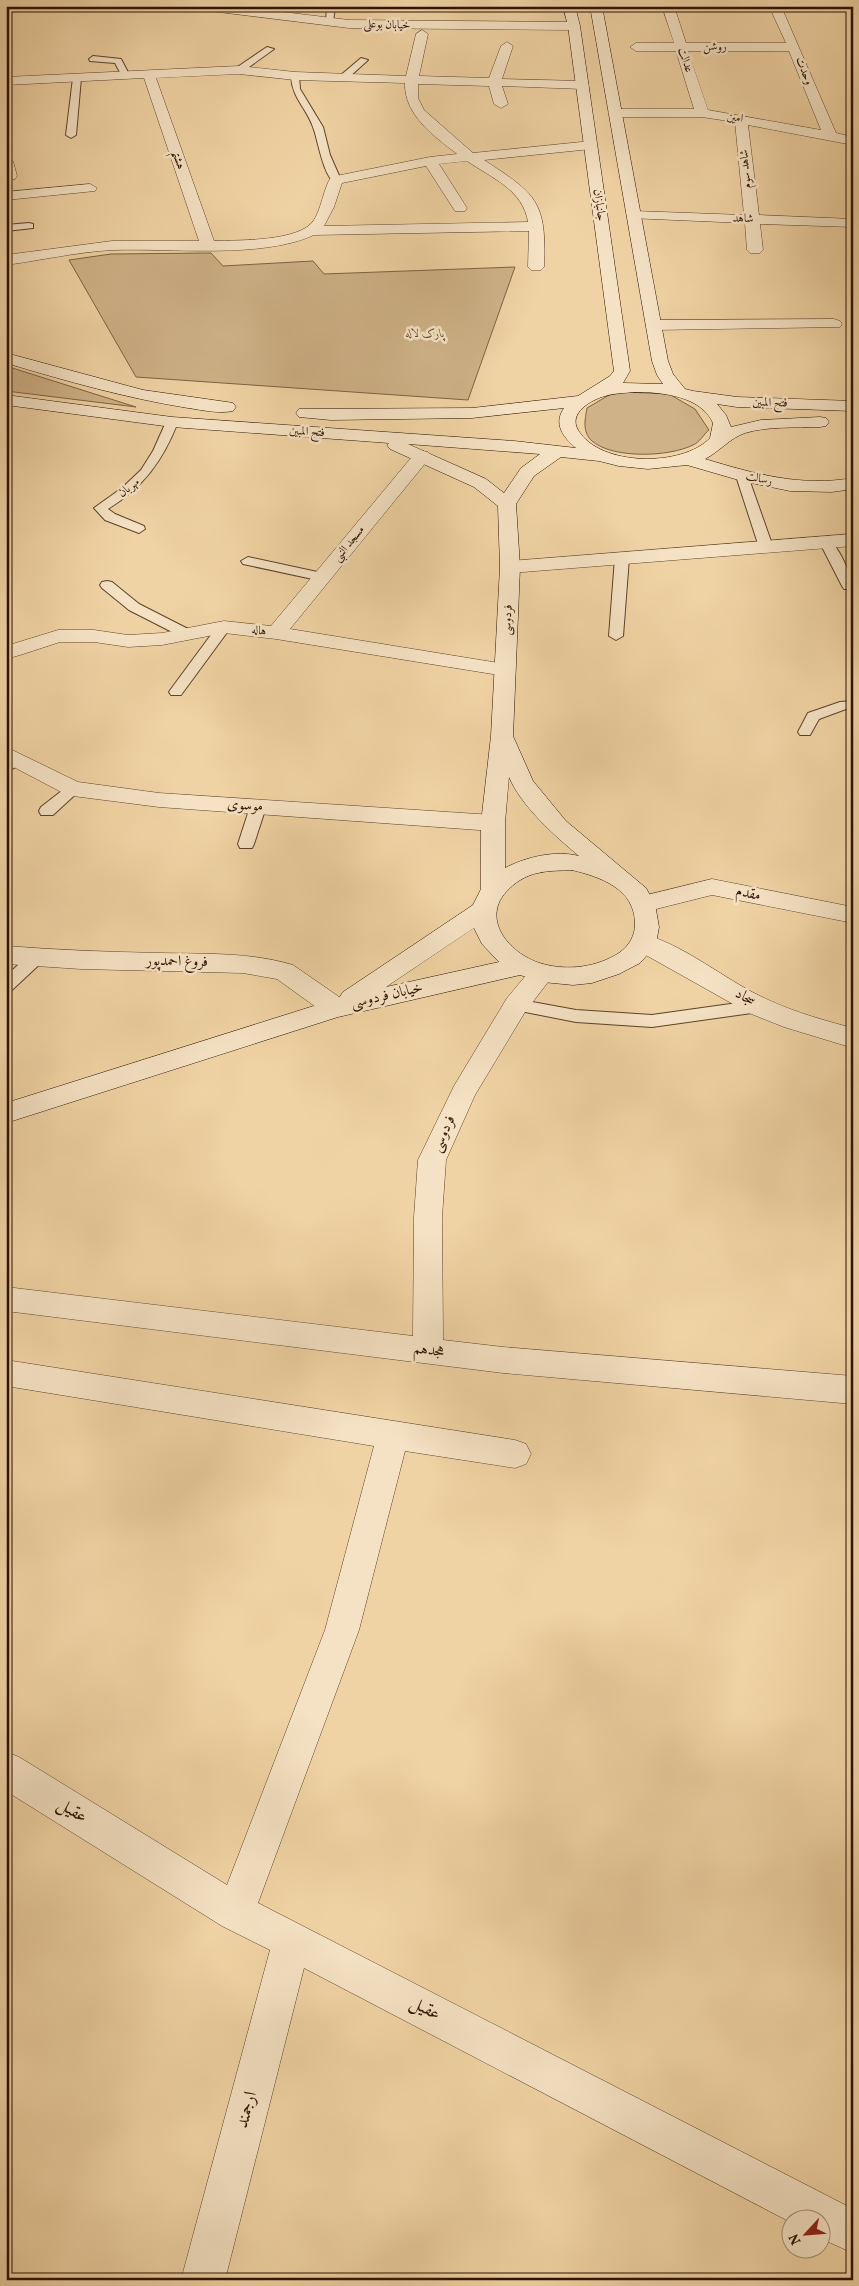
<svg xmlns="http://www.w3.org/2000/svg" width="859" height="2286" font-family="Vollkorn,Amiri,serif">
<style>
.green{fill:#cfb288;stroke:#7d6244}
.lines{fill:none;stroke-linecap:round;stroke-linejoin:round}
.lane-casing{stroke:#5c4229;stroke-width:2}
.street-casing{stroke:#5c4229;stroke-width:1}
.secondary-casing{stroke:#2b1100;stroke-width:1}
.lane{fill:#f5e2c4;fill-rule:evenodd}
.street{fill:#f5e2c4;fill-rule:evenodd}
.secondary{fill:#f5e2c4;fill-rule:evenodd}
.labels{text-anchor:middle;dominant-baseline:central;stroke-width:5;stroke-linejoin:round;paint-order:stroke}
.far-street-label{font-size:12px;fill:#2b1100;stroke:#f5e2c4}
.far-park-label{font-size:12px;font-style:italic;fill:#644930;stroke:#f5e2c4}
.street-label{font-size:15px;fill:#2b1100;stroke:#f5e2c4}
.near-street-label{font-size:18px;fill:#2b1100;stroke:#f5e2c4}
</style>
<rect width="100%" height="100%" fill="#f0d3a4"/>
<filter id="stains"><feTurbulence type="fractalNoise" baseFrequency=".004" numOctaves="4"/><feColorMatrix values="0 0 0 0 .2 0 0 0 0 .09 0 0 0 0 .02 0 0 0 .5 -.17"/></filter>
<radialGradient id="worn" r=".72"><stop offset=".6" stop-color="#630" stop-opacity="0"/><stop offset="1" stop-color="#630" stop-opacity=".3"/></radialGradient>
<g class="green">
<polygon points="211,253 223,266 313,261 324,274 515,267 468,400 136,377 69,260 111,254"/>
<polygon points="6,366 136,407 6,391"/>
<path d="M625 392 669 394 695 409 709 430C704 434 699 443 693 445 669 457 613 459 592 441 582 432 585 419 587 408L609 395Z"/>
</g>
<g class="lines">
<defs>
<g id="lane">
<polygon points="327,6 335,6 333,23 326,21"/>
<polygon points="267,47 274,49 242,72 236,72 236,68"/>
<polygon points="93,56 121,59 130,76 123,78 115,63 90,61 89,59"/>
<polygon points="361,58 368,60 347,79 341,79 341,75"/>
<path d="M295 73 299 76 300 89 323 127 330 155 341 180 339 182 336 183C324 179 318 141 314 130 308 109 292 99 291 76Z"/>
<polygon points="77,75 81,78 76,135 71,138 66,135 73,78"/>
<polygon points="29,223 33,224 33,228 6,231 6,225"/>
<path d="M172 418 178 422C163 460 144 487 108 509L115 514 144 526 145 529 139 533 105 520 94 508 122 488 141 470 153 451 166 422Z"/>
<polygon points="742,472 748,476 773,547 771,550 761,550 759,547 736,476"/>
<path d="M827 539C837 542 853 578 853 589H844L842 586 820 543Z"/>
<polygon points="622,554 629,558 623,636 616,640 609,636 615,558"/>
<polygon points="248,557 322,573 329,577 322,581 243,564 241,561"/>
<polygon points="107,581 112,582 139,604 192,631 194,634 192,637 182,637 129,610 102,588 100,585 102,582"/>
<polygon points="224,623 231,627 181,695 171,695 169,692 171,689 219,624"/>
<polygon points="853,701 853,709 846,709 819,719 810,735 800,735 798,732 808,713 840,702"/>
<polygon points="18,755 23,757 26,760 23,763 6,772 6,760"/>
<polygon points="73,784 78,786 81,789 78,792 53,815 41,815 39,811 41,807 68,786"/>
<polygon points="258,802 264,803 266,807 254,844 252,848 240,848 238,844 250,807 252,803"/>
<polygon points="36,952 42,954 44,958 42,962 12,990 6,992 6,976 30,954"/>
<polygon points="516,999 576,1010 652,1015 759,1000 765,1002 768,1006 765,1010 759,1012 652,1027 576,1022 510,1009 507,1005 510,1001"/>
</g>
<g id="street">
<polygon points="6,6 68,6 62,10 6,12"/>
<polygon points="196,6 233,6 349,20 574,22 580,26 574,30 349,28 202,10"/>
<path d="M662 6H674L686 43H786L769 6H781L836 133 853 137V145L748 125 759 215 853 219V227L760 224 763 250 760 253H750L747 250 745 223 629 218 627 215 629 212 634 211 744 215 735 122 702 117H615L608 113 615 109H694L676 51H636L630 47 636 43H674ZM688 51H789L821 130 708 110Z"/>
<path d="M422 30 428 34 419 76 489 78 501 46 507 42 513 46 502 79 583 81 589 85 583 89 502 86 508 104 501 108 494 104 489 86 418 84V98L424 110 473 153 591 141 598 145 591 149 484 160C536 194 547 201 544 267L541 270H531L528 267 529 231 314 235C262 259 171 248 113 250 77 252 42 260 6 265V255L112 241H199L144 78 6 85V77L239 66 295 72 406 76 416 34ZM239 74 295 80 405 83C404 115 434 136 457 154L430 157 331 177C323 190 322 207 314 220 300 242 238 240 214 241L156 78ZM467 161C492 178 523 190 528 222L324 226 334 207 342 183 426 166 455 211H465L467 208 439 164Z"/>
<polygon points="6,157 13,161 17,176 15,179 6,180"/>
<polygon points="90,184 97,188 95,191 6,200 6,192"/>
<polygon points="834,319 840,321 842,324 840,327 654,330 648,328 646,325 648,322 654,320"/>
<polygon points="422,451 428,452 431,456 428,460 290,629 505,664 512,666 515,670 512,674 505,676 276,639 224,633 162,645 128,647 94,642 60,642 20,655 13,657 6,656 6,646 58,630 94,630 128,635 162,633 224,621 271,626 416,452"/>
<polygon points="853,534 853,546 510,573 503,571 500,567 503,563 510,561"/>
<polygon points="6,747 78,782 159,793 493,815 501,818 505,823 501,828 493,831 159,807 73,796 65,794 6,763"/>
<polygon points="712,879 853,907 853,923 712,895 644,912 635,910 632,904 635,898"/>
<path d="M644 934C682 945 717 973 752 992 784 1009 818 1019 853 1028V1048L784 1027 749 1013 635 949 632 943 635 937Z"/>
<path d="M6 946C57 950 108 952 160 953 204 954 250 952 293 965L345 1001 349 1008 345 1015 336 1017 327 1015 277 979 243 973 81 969 6 964Z"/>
<polygon points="542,964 551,967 555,973 525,1012 475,1095 446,1160 442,1217 443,1340 503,1347 853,1376 853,1404 503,1373 6,1311 6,1287 413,1336 414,1217 418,1160 454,1086 507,998 533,967"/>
<polygon points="6,1360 515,1440 526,1444 531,1454 526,1464 515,1468 405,1451 359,1630 258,1903 853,2209 853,2253 822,2239 822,2218 792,2218 792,2223 304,1968 225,2280 181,2280 270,1950 222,1926 6,1791 6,1752 19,1757 227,1885 325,1630 374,1446 6,1386"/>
</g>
<g id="secondary">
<path d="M563 6H575L580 26 630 371 623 383 663 384 657 375 652 361 590 6H602L668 361 673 374 685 389 693 391 737 397 853 401V411L737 407 717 404 726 415 731 427 761 420 820 417 826 418 829 422 826 426 820 427C796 428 768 426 745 433 730 438 719 452 705 459 755 474 801 487 853 478V489L832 492 790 491 742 481 687 465 648 469 619 466 599 461 561 457 534 476 516 504 520 567 513 736 533 781 566 821 646 888 655 904 659 927 657 938 648 954 640 963 619 974 592 983 573 985 543 982 520 975 338 1017 6 1123V1103L339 998 343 992 473 905 481 889V823L491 736 500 567 498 506 474 487 390 449 387 445 389 443 172 427 6 405V395L172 417 514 441 576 448C563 437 553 424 564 408L472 418 331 420 299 417 296 413 299 409 472 408 578 396 610 376 614 371 568 26ZM635 392C662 392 701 396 713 423L710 438C683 467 600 467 578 430 568 413 591 400 605 396 614 393 625 393 635 392ZM408 444 540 454 521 468 504 493 486 479ZM509 777C522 807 554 835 579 856 555 850 526 857 505 868V823ZM572 870C601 877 635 889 635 924 635 936 629 946 619 953 597 967 569 971 543 964 512 956 480 921 506 892 514 883 526 875 538 873 549 870 561 871 572 870ZM474 928 482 944 499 962 386 987Z"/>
<path d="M6 353 143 390 227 402 233 403 236 407 233 411C219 414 202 410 188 408 126 398 66 381 6 363Z"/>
</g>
</defs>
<use href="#lane" class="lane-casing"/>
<use href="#street" class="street-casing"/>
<use href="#secondary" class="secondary-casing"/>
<use href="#lane" class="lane"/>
<use href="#street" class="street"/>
<use href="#secondary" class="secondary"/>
</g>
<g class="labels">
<g class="far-street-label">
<text transform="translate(387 25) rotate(2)">خیابان بوعلی</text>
<text x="715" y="47">روشن</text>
<text transform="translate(685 60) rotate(72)">عدالت</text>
<text transform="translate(804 71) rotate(68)">وحدت</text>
<text transform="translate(735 118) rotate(9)">امین</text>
<text transform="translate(178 160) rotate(71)">هشتم</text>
<text transform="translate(746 169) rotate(-95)">شاهد سوم</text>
<text transform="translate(599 205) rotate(82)">جانبازان</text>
<text transform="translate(743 219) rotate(2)">شاهد</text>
<text transform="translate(770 403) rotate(2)">فتح المبین</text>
<text transform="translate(307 432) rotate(4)">فتح المبین</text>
<text transform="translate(759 479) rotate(12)">رسالت</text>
<text transform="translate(129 488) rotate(-38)">مهربان</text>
<text transform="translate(349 544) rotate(-51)">مسجد النبی</text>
<text transform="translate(508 620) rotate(-87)">فردوسی</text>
<text transform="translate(259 631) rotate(7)">هاله</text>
</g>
<g class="far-park-label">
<text x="425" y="334">پارک لاله</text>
</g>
<g class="street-label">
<text transform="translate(245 806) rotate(4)">موسوی</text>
<text transform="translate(748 894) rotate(12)">مقدم</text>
<text transform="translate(177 962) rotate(1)">فروغ احمدپور</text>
<text transform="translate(387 996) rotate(-13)">خیابان فردوسی</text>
<text transform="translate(745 998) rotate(29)">سجاد</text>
<text transform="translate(444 1134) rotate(-66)">فردوسی</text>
<text transform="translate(429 1351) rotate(7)">هجدهم</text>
</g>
<g class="near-street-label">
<text transform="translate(72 1811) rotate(32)">عقیل</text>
<text transform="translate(425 2009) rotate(28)">عقیل</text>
<text transform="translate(247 2110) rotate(-75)">ارجمند</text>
</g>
</g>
<rect width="859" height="2286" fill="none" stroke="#f0d3a4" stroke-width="25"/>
<rect x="8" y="8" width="844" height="2271" fill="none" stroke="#2b1100" stroke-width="2.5"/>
<rect x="12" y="12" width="834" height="2261" fill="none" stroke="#2b1100"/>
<g transform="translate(806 2234) rotate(244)"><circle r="24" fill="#f5e2c4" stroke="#a48e76"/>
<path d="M0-4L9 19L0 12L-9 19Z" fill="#8f2418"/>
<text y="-8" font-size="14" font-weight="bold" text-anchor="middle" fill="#2b1100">N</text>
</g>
<rect width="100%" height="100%" filter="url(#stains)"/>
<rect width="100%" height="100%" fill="url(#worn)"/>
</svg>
